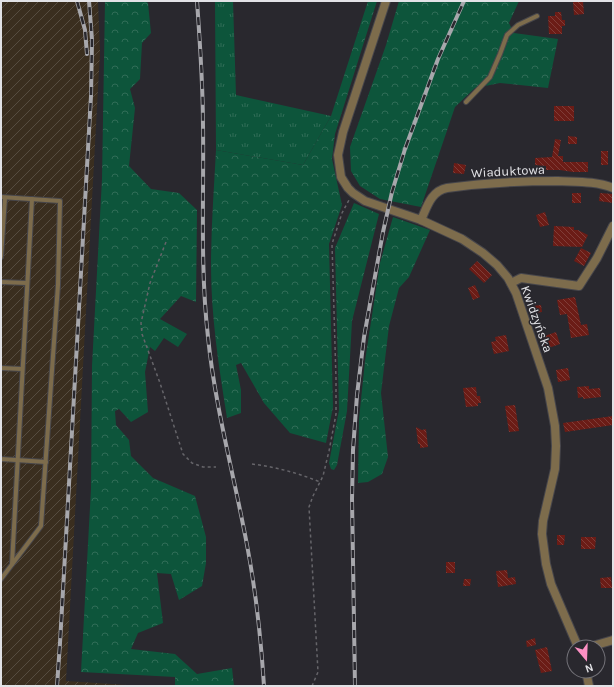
<svg xmlns="http://www.w3.org/2000/svg" width="614" height="687" font-family="Karla,sans-serif">
<style>
.industrial{fill:url(#industrial-furrows)}
.grass{fill:url(#grass-tufts)}
.forest{fill:url(#forest-crowns)}
.building{fill:url(#building-back-hatch)}
.lines{fill:none;stroke-linecap:round;stroke-linejoin:round}
.service-casing{stroke:#47464b;stroke-width:6}
.minor-casing{stroke:#47464b;stroke-width:10}
.tertiary-casing{stroke:#47464b;stroke-width:10}
.path{stroke:#66656a;stroke-width:1.5;stroke-dasharray:3 3;stroke-linecap:butt}
.service{stroke:#7d6c4c;stroke-width:4}
.minor{stroke:#7d6c4c;stroke-width:8}
.tertiary{stroke:#7d6c4c;stroke-width:8}
.rail-casing{stroke:#a7a7ac;stroke-width:4}
.rail{stroke:#29282e;stroke-width:2.5;stroke-dasharray:8;stroke-linecap:butt}
.labels{text-anchor:middle;dominant-baseline:central;stroke-width:3;stroke-linejoin:round;paint-order:stroke}
.street-label{font-size:13px;fill:#e2e2e6;stroke:#29282e}
</style>
<defs>
<pattern id="industrial-furrows" width="10" height="10" patternUnits="userSpaceOnUse"><rect width="10" height="10" fill="#3a2e1f"/><path d="M-1 1l2-2M0 10L10 0M9 11l2-2" fill="none" stroke="#564c40"/></pattern>
<pattern id="grass-tufts" width="24" height="20" patternUnits="userSpaceOnUse"><rect width="24" height="20" fill="#0d553b"/><path d="M3 7l-1-3M5 7V3M7 7l1-3M15 17l-1-3M17 17v-4M19 17l1-3" fill="none" stroke="#306d57"/></pattern>
<pattern id="forest-crowns" width="20" height="18" patternUnits="userSpaceOnUse"><rect width="20" height="18" fill="#0d553b"/><path d="M2 6a3 3 0 1 1 6 0M12 15a3 3 0 1 1 6 0" fill="none" stroke="#306d57"/></pattern>
<pattern id="building-back-hatch" width="6" height="6" patternUnits="userSpaceOnUse"><rect width="6" height="6" fill="#6b1c16"/><path d="M-1 5l2 2M0 0l6 6M5-1l2 2" fill="none" stroke="#803d38"/></pattern>
</defs>
<rect width="100%" height="100%" fill="#29282e"/>
<polygon class="industrial" points="1,1 98,1 100,52 66,681 142,686 1,686"/>
<polygon class="grass" points="215,1 233,1 236,95 331,116 303,165 216,150"/>
<g class="forest">
<polygon points="105,1 145,1 148,3 151,33 142,43 140,79 130,89 135,108 129,166 151,189 179,193 197,210 196,302 181,296 160,319 187,334 178,347 164,338 155,351 150,347 145,372 148,412 131,422 119,409 115,411 116,425 129,440 131,456 153,478 195,496 206,537 206,563 202,586 179,600 171,574 157,573 163,623 138,633 131,649 175,654 197,674 232,668 234,686 175,686 175,677 81,672 91,489 92,366 102,179"/>
<path d="M368 1H377L335 134 332 159 342 205 329 244 333 407 326 443 290 433 264 403 241 363 236 365 241 390V413L227 418C219 368 211 317 211 266 211 227 214 189 216 150L303 165 331 116Z"/>
<polygon points="399,1 519,1 509,23 514,33 558,39 548,88 500,83 475,88 455,107 421,207 380,199 360,186 351,171 350,147 386,45"/>
<polygon points="354,203 379,214 352,321 347,411 337,465 334,470 331,469 329,463 339,410 335,248"/>
<polygon points="393,217 430,230 409,277 399,288 389,326 381,393 388,457 382,474 368,482 358,483 359,419 365,361 380,263"/>
</g>
<g class="building">
<polygon points="573,1 583,1 584,14 574,15"/>
<polygon points="555,12 561,12 562,20 565,20 565,26 562,26 562,34 549,34 548,16 555,16"/>
<rect x="554" y="106" width="20" height="15"/>
<polygon points="568,136 577,137 577,144 568,144"/>
<polygon points="555,139 561,140 558,156 563,156 563,162 588,162 588,172 573,172 560,170 546,170 546,166 535,165 535,158 552,157"/>
<rect x="601" y="151" width="7" height="14"/>
<polygon points="454,163 466,165 464,174 453,173"/>
<rect x="572" y="193" width="9" height="10"/>
<polygon points="600,193 613,194 613,203 599,201"/>
<polygon points="545,212 549,225 540,227 536,215"/>
<polygon points="554,226 574,227 574,230 578,230 588,235 582,247 553,246"/>
<polygon points="581,248 591,253 584,266 574,261"/>
<polygon points="477,261 492,275 484,283 469,269"/>
<polygon points="475,285 480,297 473,300 468,288"/>
<polygon points="575,297 581,325 587,324 589,335 571,338 567,314 560,315 557,300"/>
<polygon points="541,305 542,312 534,313 533,306"/>
<polygon points="556,332 560,344 543,350 539,338"/>
<polygon points="506,335 509,351 494,354 491,342 496,341 495,337"/>
<polygon points="568,368 570,380 558,382 556,370"/>
<polygon points="589,386 589,389 600,388 601,397 583,399 583,397 578,398 577,387"/>
<polygon points="476,387 477,396 480,396 481,403 478,403 478,406 466,407 463,388"/>
<polygon points="515,405 519,431 509,432 505,406"/>
<polygon points="613,416 613,425 565,432 563,423"/>
<polygon points="416,427 422,430 426,429 428,447 420,448 420,444 418,444"/>
<polygon points="557,535 565,535 564,545 557,545"/>
<polygon points="581,537 596,537 595,549 581,549"/>
<rect x="446" y="562" width="9" height="11"/>
<polygon points="507,570 508,578 515,577 516,584 498,587 496,571"/>
<polygon points="611,577 612,588 601,588 600,578"/>
<polygon points="464,579 471,579 470,586 463,586"/>
<polygon points="535,638 536,645 527,647 526,641"/>
<polygon points="547,647 552,671 541,673 535,650"/>
</g>
<g class="lines">
<defs>
<g id="service">
<polyline points="466,102 490,77 500,54 507,35 518,25 537,16"/>
<polyline points="1,197 60,201 58,285 41,526 1,579"/>
<polyline points="1,257 5,198"/>
<polyline points="1,282 27,283"/>
<polyline points="1,368 22,369"/>
<polyline points="1,459 46,462"/>
<polyline points="12,564 32,199"/>
</g>
<g id="minor">
<path d="M421 220C427 207 431 191 447 188 484 183 521 181 558 181 576 182 596 181 613 188"/>
<polyline points="511,283 521,278 579,286 597,258 613,226"/>
<polyline points="589,647 613,640"/>
</g>
<g id="tertiary">
<polyline points="386,1 343,132 338,155 341,177 348,188 353,193 365,201 421,220 462,239 483,253 497,265 508,278 516,293 548,388 555,426 556,446 555,469 543,521 542,534 546,564 551,584 578,647"/>
<polyline points="586,671 589,686"/>
</g>
</defs>
<use href="#service" class="service-casing"/>
<use href="#minor" class="minor-casing"/>
<use href="#tertiary" class="tertiary-casing"/>
<g class="path">
<polyline points="166,242 150,283 141,323 142,334 160,383 183,454 192,463 203,467 216,467"/>
<path d="M252 464C276 467 298 473 320 482"/>
<polyline points="312,686 318,672 309,507 313,496 323,476 329,451 336,414 336,379 332,244 342,213 349,200"/>
</g>
<use href="#service" class="service"/>
<use href="#minor" class="minor"/>
<use href="#tertiary" class="tertiary"/>
<defs>
<g id="rail">
<polyline points="77,1 85,30 87,54"/>
<path d="M197 1C200 43 203 84 203 126 204 196 200 267 208 337 215 407 234 475 247 545 256 592 261 639 264 686"/>
<polyline points="57,686 60,643 91,96 92,40 89,1"/>
<polyline points="355,686 352,499 353,450 357,395 364,337 383,232 392,192 405,149 438,59 464,1"/>
</g>
</defs>
<use href="#rail" class="rail-casing"/>
<use href="#rail" class="rail"/>
</g>
<g class="labels">
<g class="street-label">
<text transform="translate(508 171) rotate(-3)">Wiaduktowa</text>
<text transform="translate(537 319) rotate(70)">Kwidzyńska</text>
</g>
</g>
<rect width="614" height="687" fill="none" stroke="#e2e2e6" stroke-width="4"/>
<g transform="translate(586 659) rotate(161)"><circle r="19" fill="#29282e" stroke="#737278"/>
<path d="M0-3L7 15L0 10L-7 15Z" fill="#fc8fc3"/>
<text y="-6" font-size="11" font-weight="bold" text-anchor="middle" fill="#e2e2e6">N</text>
</g>
</svg>
